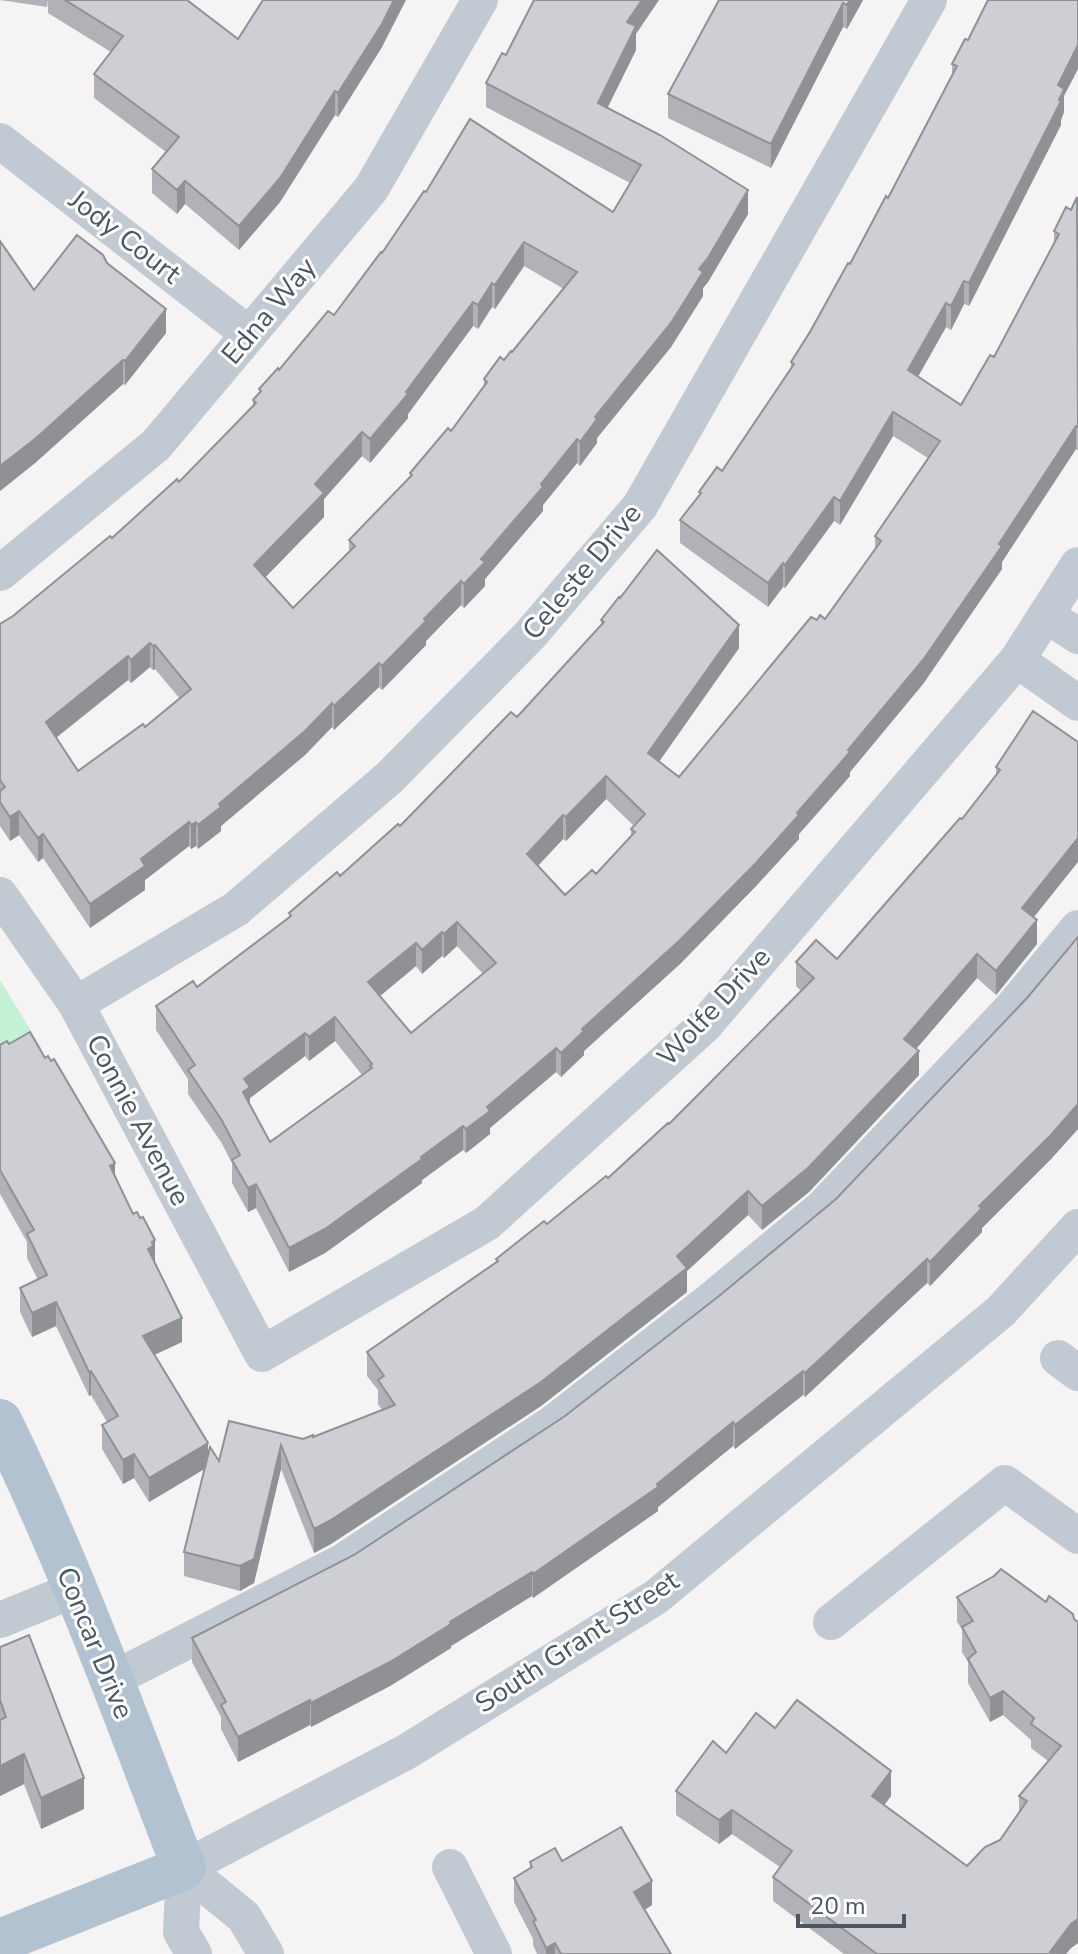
<svg xmlns="http://www.w3.org/2000/svg" width="1078" height="1954" font-family="'Nunito Sans',sans-serif">
<style>
.green{fill:#c3f1d5}
.lines{fill:none;stroke-linecap:round;stroke-linejoin:round}
.minor{stroke:#c1cad2;stroke-width:36}
.major{stroke:#b3c2d1;stroke-width:44}
.wall{fill:#b0b2b7;fill-rule:evenodd}
.shaded-wall{fill:#909195}
.building{fill:#cdcfd5;stroke:#909195;stroke-width:2;fill-rule:evenodd}
.labels{text-anchor:middle;dominant-baseline:central;stroke-width:6;stroke-linejoin:round;paint-order:stroke}
.street-label{font-size:28px;fill:#4a5661;stroke:#fff}
</style>
<rect width="100%" height="100%" fill="#f5f3f3"/>
<polygon class="green" points="0,980 42,1049 0,1078"/>
<g class="lines">
<g class="minor">
<polyline points="0,141 249,334"/>
<polyline points="0,573 156,445 371,189 480,0"/>
<polyline points="1046,615 1078,636"/>
<polyline points="1017,660 1078,703"/>
<polyline points="0,895 76,1004 262,1354 487,1223 704,1026 1017,660 1078,565"/>
<polyline points="76,1004 236,909 389,778 530,635 640,506 929,0"/>
<polyline points="1058,1358 1078,1373"/>
<polyline points="0,1620 74,1590"/>
<polyline points="831,1622 1005,1483 1078,1536"/>
<polyline points="111,1680 342,1562 553,1423 706,1304 823,1207 1011,1009 1078,928"/>
<polyline points="450,1867 494,1954"/>
<polyline points="184,1868 406,1752 656,1597 1001,1311 1078,1227"/>
<polyline points="184,1868 244,1917 266,1954"/>
<polyline points="184,1868 181,1932 194,1954"/>
</g>
<path class="major" d="M0 1421C71 1565 126 1718 184 1868L0 1941"/>
</g>
<g class="wall">
<polygon points="0,0 48,0 47,7"/>
<polygon points="48,0 187,0 238,39 382,47 338,117 335,115 280,202 239,250 185,204 177,214 152,193 152,169 166,152 94,98 94,74 111,52 48,13"/>
<polygon points="719,0 863,0 847,29 843,27 771,168 668,118 668,94"/>
<path d="M636 34V50L607 108 748 214 708 282 703 288V296L671 347 597 438V443L580 466 577 463 543 505V511L485 579V586L464 608 461 605 426 641V645L382 690 379 687 334 730 332 727 305 755 221 826V831L198 849 196 846 191 849 189 846 145 880V890L90 928 43 858 38 862 19 835 10 841 0 826V624L13 616 112 538 179 482 253 405V400L259 393V389L334 315 382 253 426 192 613 212 630 183 486 107V83L506 55ZM524 266 564 289 512 352 484 379V388L451 431 410 473V477L349 540V551L293 608 265 577 324 517V499L362 456 370 463 408 418V414L473 326 478 329 492 307 495 309ZM150 667 153 670 155 669 180 699 145 727 78 771 56 737 128 680 131 683Z"/>
<path d="M952 64 1064 96V112L1061 120V125L969 306 964 304 951 330 946 327 918 377 961 405 994 357 1054 243V231L1078 198V451L1076 449 1002 562V569L923 684 850 772V776L799 834V839L756 886 680 964 584 1051V1055L561 1077 556 1072 490 1128V1134L466 1153 463 1150 422 1180V1183L325 1253 289 1272 256 1208 248 1212 232 1183V1163L221 1142 188 1094V1079L156 1030V1006L197 987 289 918V913L340 876 400 826 517 717 601 626V620L739 648 659 762 679 777 817 620 825 619 875 549V536L928 458 893 436 840 525 834 521 785 588 783 587 768 607 680 543V520L699 495V492L722 471 791 368V362L888 198 952 75ZM606 799 634 826 631 829V835L596 874 565 895 538 866 563 839 566 841ZM457 946 483 974 411 1033 380 996 416 966 422 974 442 956 444 958ZM335 1041 362 1075 270 1142 250 1104V1098L305 1056 309 1061Z"/>
<polygon points="0,241 34,290 107,263 166,333 125,385 123,384 35,463 0,491"/>
<polygon points="1033,711 1034,918 1037,944 996,995 977,978 916,1049 919,1075 809,1192 762,1230 748,1215 687,1271 687,1292 541,1406 331,1544 314,1553 281,1469 254,1583 240,1591 184,1576 184,1552 204,1469 149,1502 134,1478 123,1484 102,1449 102,1425 107,1422 91,1395 89,1396 56,1326 32,1337 20,1312 20,1288 38,1280 27,1258 27,1242 0,1194 0,1045 9,1044 45,1058 115,1178 155,1263 182,1342 154,1355 208,1456 219,1461 313,1437 382,1410 378,1404 378,1390 367,1376 367,1352 496,1262 496,1259 547,1224 608,1178 669,1124 801,991 796,986 796,962 837,959 962,819 996,776 996,767"/>
<polygon points="1078,937 1078,1129 1051,1159 982,1228 982,1232 930,1286 927,1283 805,1397 803,1395 735,1449 733,1446 658,1507 658,1511 533,1598 532,1596 451,1646 451,1648 390,1686 311,1727 310,1725 238,1762 221,1729 221,1717 192,1662 192,1638 354,1555 565,1416 719,1296 836,1199 1027,998"/>
<polygon points="957,1597 1046,1602 1078,1622 1078,1943 1071,1948 1066,1954 844,1954 773,1901 773,1877 780,1867 732,1834 719,1844 676,1815 676,1791 726,1753 775,1728 891,1796 884,1805 967,1866 1000,1840 1019,1813 1019,1796 1048,1761 1031,1748 1031,1740 1003,1715 990,1722 968,1683 968,1662 962,1652 962,1629 957,1622"/>
<polygon points="0,1647 84,1809 41,1829 24,1784 0,1796"/>
<polygon points="562,1861 652,1905 645,1910 671,1954 537,1954 533,1945 533,1939 514,1902 514,1878 530,1869 530,1862"/>
</g>
<g class="shaded-wall">
<polygon points="394,0 406,0 382,47 338,117 338,93"/>
<polygon points="642,0 659,0 636,34 636,50 598,127 598,103 627,22"/>
<polygon points="850,0 863,0 847,29 847,5"/>
<polygon points="843,3 843,27 771,168 771,144"/>
<polygon points="1078,45 1078,69 1064,96 1064,112 1061,120 1061,125 969,306 969,283 1058,85"/>
<polygon points="335,91 335,115 280,202 239,250 239,226"/>
<polygon points="185,181 185,204 177,214 177,190"/>
<polygon points="748,190 748,214 708,282 703,288 703,296 671,347 597,438 597,443 580,466 580,442 595,417 699,269"/>
<polygon points="524,242 524,266 495,309 495,285"/>
<polygon points="964,281 964,304 951,330 951,306"/>
<polygon points="492,283 492,307 478,329 478,305"/>
<polygon points="473,302 473,326 408,414 408,418 370,463 370,439"/>
<polygon points="946,303 946,327 908,394 908,370"/>
<polygon points="166,309 166,333 125,385 125,361"/>
<polygon points="123,360 123,384 35,463 0,491 0,466"/>
<polygon points="893,412 893,436 840,525 840,501"/>
<polygon points="1076,426 1076,449 1002,562 1002,569 923,684 850,772 850,776 799,834 799,839 756,886 680,964 584,1051 584,1055 561,1077 561,1053 582,1029 797,813 848,750 999,544"/>
<polygon points="362,432 362,456 324,499 324,517 254,589 254,565 315,484"/>
<polygon points="577,439 577,463 543,505 543,511 485,579 485,586 464,608 464,584 481,559"/>
<polygon points="834,497 834,521 785,588 785,565"/>
<polygon points="783,563 783,587 768,607 768,583"/>
<polygon points="461,581 461,605 426,641 426,645 382,690 382,666 424,619"/>
<polygon points="739,625 739,648 648,777 648,753"/>
<polygon points="150,643 150,667 131,683 131,660"/>
<polygon points="155,645 155,669 153,670 153,646"/>
<polygon points="128,656 128,680 46,746 46,722"/>
<polygon points="379,663 379,687 334,730 334,706"/>
<polygon points="332,703 332,727 305,755 221,826 221,831 198,849 198,825 219,804"/>
<polygon points="606,776 606,799 566,841 566,817"/>
<polygon points="19,811 19,835 10,841 10,817"/>
<polygon points="563,815 563,839 527,877 527,854"/>
<polygon points="189,822 189,846 145,880 145,890 90,928 90,904 141,859"/>
<polygon points="196,822 196,846 191,849 191,825"/>
<polygon points="43,834 43,858 38,862 38,838"/>
<polygon points="1078,838 1078,862 1022,932 1022,908"/>
<polygon points="1037,920 1037,944 996,995 996,971"/>
<polygon points="457,922 457,946 444,958 444,934"/>
<polygon points="442,932 442,956 422,974 422,950"/>
<polygon points="416,943 416,966 368,1006 368,982"/>
<polygon points="977,954 977,978 904,1063 904,1039"/>
<polygon points="335,1017 335,1041 309,1061 309,1037"/>
<polygon points="305,1033 305,1056 250,1098 250,1111 243,1115 244,1079"/>
<polygon points="556,1048 556,1072 490,1128 490,1134 466,1153 466,1129 487,1107"/>
<polygon points="919,1051 919,1075 809,1192 762,1230 762,1206"/>
<polygon points="1078,1104 1078,1129 1051,1159 982,1228 982,1232 930,1286 930,1262 979,1206"/>
<polygon points="463,1126 463,1150 422,1180 422,1183 325,1253 289,1272 289,1248 421,1157"/>
<polygon points="115,1163 115,1187 110,1166"/>
<polygon points="256,1184 256,1208 248,1212 248,1188"/>
<polygon points="748,1191 748,1215 687,1271 687,1292 541,1406 331,1544 314,1553 314,1529 677,1256"/>
<polygon points="155,1240 155,1264 148,1249 152,1242"/>
<polygon points="927,1259 927,1283 805,1397 805,1373"/>
<polygon points="56,1302 56,1326 32,1337 32,1313"/>
<polygon points="182,1318 182,1342 143,1360 143,1336"/>
<polygon points="91,1371 91,1395 89,1396 89,1372"/>
<polygon points="803,1371 803,1395 735,1449 735,1425"/>
<polygon points="733,1422 733,1446 658,1507 658,1511 533,1598 533,1574 657,1484"/>
<polygon points="208,1443 208,1467 149,1502 149,1478"/>
<polygon points="281,1445 281,1469 254,1583 240,1591 240,1566"/>
<polygon points="134,1454 134,1478 123,1484 123,1460"/>
<polygon points="532,1572 532,1596 451,1646 451,1648 390,1686 311,1727 311,1703 450,1622"/>
<polygon points="1003,1691 1003,1715 990,1722 990,1698"/>
<polygon points="310,1700 310,1725 238,1762 238,1737"/>
<polygon points="24,1754 24,1784 0,1796 0,1766"/>
<polygon points="891,1771 891,1796 872,1821 872,1796"/>
<polygon points="84,1778 84,1809 41,1829 41,1798"/>
<polygon points="732,1810 732,1834 719,1844 719,1820"/>
<polygon points="652,1881 652,1905 634,1916 634,1892"/>
<polygon points="1078,1919 1078,1943 1071,1948 1066,1954 1050,1954 1050,1952 1071,1924"/>
<polygon points="555,1943 555,1954 546,1954 546,1948"/>
</g>
<g class="building">
<polygon points="65,0 187,0 238,39 263,0 394,0 382,24 338,93 335,91 280,178 239,226 185,181 177,190 152,169 179,137 94,74 123,36"/>
<path d="M534 0H642L627 22 636 26 598 103 660 135 748 190 708 258 699 269 703 272 671 323 595 417 597 419 580 442 577 439 541 484 543 487 481 559 485 562 464 584 461 581 424 619 426 621 382 666 379 663 334 706 332 703 305 731 219 804 221 807 198 825 196 822 191 825 189 822 141 859 145 866 90 904 43 834 38 838 19 811 10 817 0 802V791L5 787 0 780V624L13 616 110 536 112 538 177 479 179 482 256 403 253 400 261 391 259 389 278 368 279 370 328 311 334 315 381 252 382 253 424 191 426 192 470 119 613 212 641 165 486 83 502 53 506 55ZM524 242 577 272 512 352 511 351 504 360 500 357 484 379 487 382 451 431 448 428 410 473 412 475 349 540 355 546 293 608 254 565 324 493 315 484 362 432 370 439 408 394 406 392 473 302 478 305 492 283 495 285ZM150 643 153 646 155 645 191 689 145 727 143 724 78 771 46 722 128 656 131 660Z"/>
<polygon points="719,0 850,0 847,5 843,3 771,144 668,94"/>
<path d="M988 0H1078V45L1058 85 1064 89 1059 100 1061 101 969 283 964 281 951 306 946 303 908 370 961 405 990 355 994 357 1059 234 1054 231 1066 207 1071 210 1077 197 1078 427 1076 426 999 544 1002 546 923 660 848 750 850 752 797 813 799 815 756 863 680 940 582 1029 584 1031 561 1053 556 1048 487 1107 490 1111 466 1129 463 1126 421 1157 422 1159 325 1229 289 1248 256 1184 248 1188 232 1160 240 1155 221 1119 188 1070 195 1065 156 1006 193 981 197 987 291 916 289 913 337 872 340 876 398 824 400 826 511 712 517 717 604 622 601 620 619 597 620 598 657 550 739 625 648 753 679 777 811 617 817 620 820 615 825 619 881 541 875 536 940 441 893 412 840 501 834 497 785 565 783 563 768 583 680 520 701 493 699 492 717 467 722 471 794 364 791 362 810 332 848 263 850 264 886 196 888 198 957 66 952 64 965 39 968 40ZM606 776 645 814 631 829 635 832 596 874 592 870 565 895 527 854 563 815 566 817ZM457 922 496 963 411 1033 368 982 416 943 422 950 442 932 444 934ZM335 1017 372 1064 370 1066 372 1068 270 1142 243 1092 250 1087 244 1079 305 1033 309 1037Z"/>
<polygon points="77,235 103,255 107,263 166,309 125,361 123,360 35,439 0,466 0,241 34,290"/>
<polygon points="1033,711 1078,742 1078,838 1022,908 1037,920 996,971 977,954 904,1039 919,1051 809,1167 762,1206 748,1191 677,1256 687,1268 541,1382 331,1520 314,1529 281,1445 254,1559 240,1566 184,1552 210,1447 219,1461 229,1421 303,1439 313,1435 313,1437 395,1405 378,1380 384,1376 367,1352 498,1261 496,1259 544,1221 547,1224 606,1176 608,1178 668,1123 669,1124 814,978 796,962 816,940 837,959 960,818 962,819 1000,770 996,767"/>
<polygon points="1078,937 1078,1104 1051,1135 979,1206 982,1208 930,1262 927,1259 805,1373 803,1371 735,1425 733,1422 657,1484 658,1487 533,1574 532,1572 450,1622 451,1624 390,1662 311,1703 310,1700 238,1737 221,1705 226,1702 192,1638 354,1555 565,1416 719,1296 836,1199 1027,998"/>
<polygon points="30,1032 45,1058 48,1056 51,1061 54,1059 115,1163 110,1166 133,1214 137,1212 140,1218 143,1217 155,1240 152,1242 153,1246 148,1249 182,1318 143,1336 208,1443 149,1478 134,1454 123,1460 102,1425 118,1416 91,1371 89,1372 56,1302 32,1313 20,1288 47,1275 27,1234 34,1230 0,1170 0,1045 7,1041 9,1044"/>
<polygon points="1001,1569 1046,1602 1049,1596 1073,1614 1074,1619 1078,1622 1078,1919 1071,1924 1050,1952 1053,1954 877,1954 773,1877 792,1851 732,1810 719,1820 676,1791 713,1741 726,1753 756,1713 775,1728 797,1700 891,1771 872,1796 967,1866 985,1847 1000,1840 1027,1801 1019,1796 1061,1746 1031,1724 1034,1718 1003,1691 990,1698 968,1659 976,1652 962,1627 973,1621 957,1597 994,1576"/>
<polygon points="29,1635 84,1778 41,1798 24,1754 0,1766 0,1720 6,1717 0,1700 0,1647"/>
<polygon points="621,1827 652,1881 634,1892 671,1954 561,1954 555,1943 546,1948 533,1921 536,1920 514,1878 532,1867 530,1862 555,1848 562,1861"/>
</g>
<g class="labels">
<g class="street-label">
<text transform="translate(125 237) rotate(38)">Jody Court</text>
<text transform="translate(269 311) rotate(-50)">Edna Way</text>
<text transform="translate(582 572) rotate(-50)">Celeste Drive</text>
<text transform="translate(714 1007) rotate(-47)">Wolfe Drive</text>
<text transform="translate(138 1120) rotate(62)">Connie Avenue</text>
<text transform="translate(577 1642) rotate(-33)">South Grant Street</text>
<text transform="translate(95 1643) rotate(68)">Concar Drive</text>
</g>
</g>
<path d="M798 1914v12h106v-12" fill="none" stroke="#4a5661" stroke-width="4"/>
<text x="810" y="1914" font-size="24" fill="#4a5661" stroke="#ffffff" stroke-width="6" paint-order="stroke">20 m</text>
</svg>
